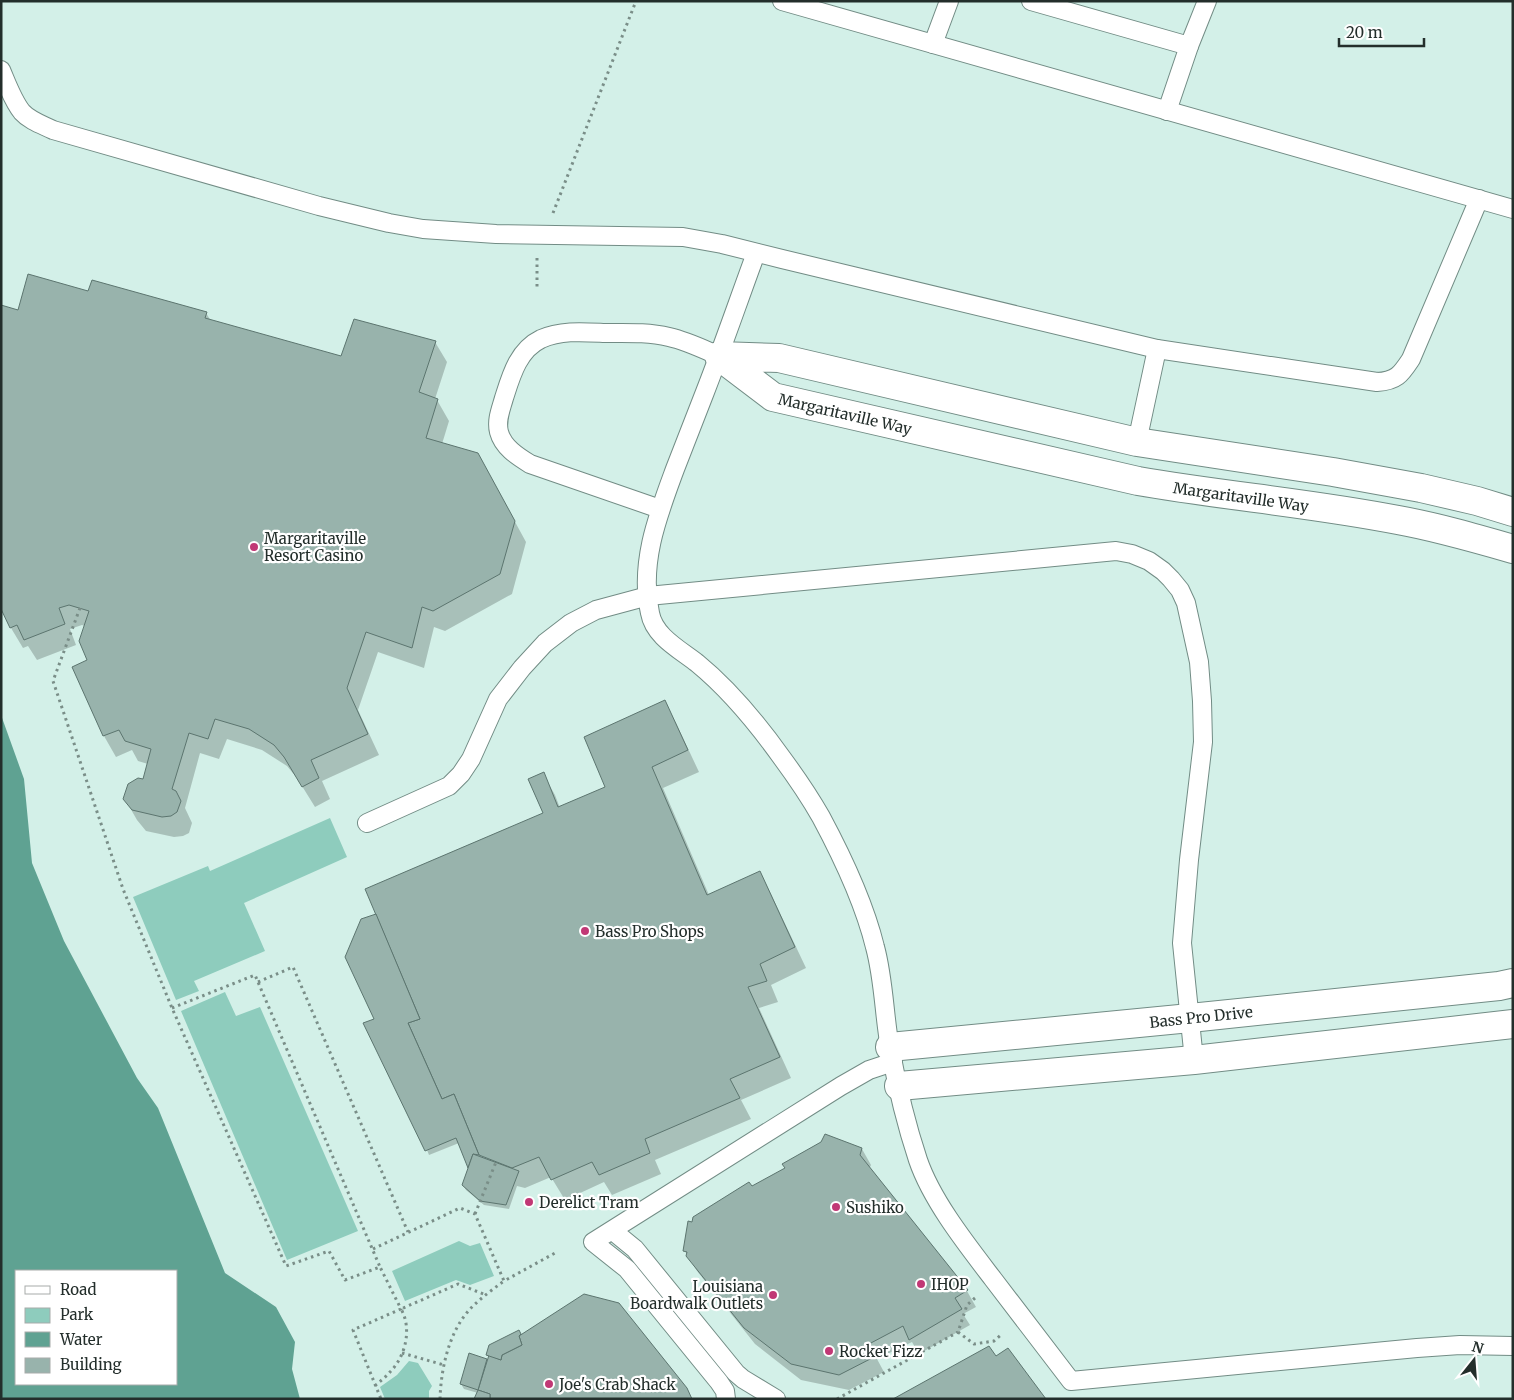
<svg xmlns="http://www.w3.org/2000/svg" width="1514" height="1400" font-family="Merriweather,serif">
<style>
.green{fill:#8eccbd}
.water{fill:#5fa292;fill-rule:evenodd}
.shadow{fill:#0003}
.building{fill:#98b3ac;stroke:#5c756f}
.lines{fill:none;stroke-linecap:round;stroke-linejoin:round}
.lane-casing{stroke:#728c85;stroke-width:20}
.street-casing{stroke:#728c85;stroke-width:30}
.path{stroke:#7a8e88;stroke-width:3;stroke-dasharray:2.5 4;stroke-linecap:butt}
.lane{stroke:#fff;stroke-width:18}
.street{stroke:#fff;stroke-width:28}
.poi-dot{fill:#c13875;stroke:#fff;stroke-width:2}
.labels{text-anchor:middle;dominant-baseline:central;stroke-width:4.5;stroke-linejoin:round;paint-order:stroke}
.street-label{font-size:15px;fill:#232e2b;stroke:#fff}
.poi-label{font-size:15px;fill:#232e2b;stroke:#fff;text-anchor:start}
</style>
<rect width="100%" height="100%" fill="#d3f0e8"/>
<g class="green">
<polygon points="330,818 347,857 244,903 265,951 194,981 199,991 176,1000 133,897 208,866 210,871"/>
<polygon points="225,992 236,1016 260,1007 358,1231 287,1260 181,1011"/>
<polygon points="459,1241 470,1246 480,1243 494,1276 470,1285 456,1280 405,1301 392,1271"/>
<polygon points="409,1361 418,1363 432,1386 429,1391 429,1399 385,1399 380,1387 397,1375"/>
</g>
<path class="water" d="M1 715 24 779 32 863 64 941 137 1078 158 1108 225 1273 276 1307 295 1342 292 1369 300 1399H1ZM16 1271H176V1384H16Z"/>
<g class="shadow">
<polygon points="89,292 206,313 211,321 342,358 435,342 447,362 435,399 437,400 449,421 442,444 490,476 526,542 512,594 445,631 434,627 424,668 378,652 358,710 379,755 322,781 330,799 315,807 297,778 287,766 262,750 227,739 219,759 200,753 185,808 192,823 189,833 183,836 174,837 146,831 137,820 125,799 144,781 148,764 138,761 132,750 116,757 104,736 73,667 89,661 85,626 82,625 70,629 76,645 37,660 28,646 23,648 11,628 1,606 19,312"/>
<polygon points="664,702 676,723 699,772 663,788 709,895 760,873 771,894 806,968 771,985 778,1002 759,1008 791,1078 741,1100 751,1119 655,1160 661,1174 612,1195 604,1182 565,1200 551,1177 525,1188 517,1186 509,1209 484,1205 466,1190 463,1185 469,1168 459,1143 429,1155 376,1020 378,915 545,814 543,774 555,795 560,808 606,788"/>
<polygon points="862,1149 871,1165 869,1169 967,1291 976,1307 963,1314 970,1325 919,1354 912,1342 877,1359 884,1372 849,1390 801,1380 755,1344 697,1271 685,1251 693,1224 752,1188"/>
<polygon points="518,1332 521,1336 686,1388 692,1399 476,1399 478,1393 464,1389 461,1384 486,1360 487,1363 489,1358 487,1355"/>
</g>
<g class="building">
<polygon points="28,274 88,291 92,280 207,312 205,318 341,356 354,319 436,341 419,392 438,399 426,438 478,453 515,521 500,574 433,611 422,607 412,648 366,632 347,688 368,734 311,760 319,778 302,787 284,757 274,745 249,729 215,719 208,739 189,733 172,789 176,791 181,801 177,812 171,816 162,817 132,810 123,799 128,784 138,778 143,779 151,749 125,741 119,730 103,736 72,667 87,660 79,641 89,611 69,605 59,608 65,624 24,640 17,625 10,628 1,609 1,305 18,310"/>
<polygon points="665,700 688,750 652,767 707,895 760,871 795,947 760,964 767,981 748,987 780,1057 730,1079 740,1098 645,1139 650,1153 599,1175 592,1162 551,1180 539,1157 512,1168 479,1155 454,1094 442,1099 408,1023 420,1019 365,889 543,813 528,779 544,772 558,807 605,787 584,737"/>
<polygon points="376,914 420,1019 408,1023 442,1099 454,1094 479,1155 473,1154 468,1168 456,1138 425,1151 363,1023 374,1019 345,957 361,919"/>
<polygon points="825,1134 862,1148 860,1155 968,1290 955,1298 962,1309 909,1340 903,1326 869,1344 876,1356 839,1375 791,1364 744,1328 686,1256 687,1252 683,1251 688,1221 692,1222 693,1217 749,1182 752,1186 785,1168 782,1164 821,1142"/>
<polygon points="473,1154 519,1171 506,1205 480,1201 462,1185"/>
<polygon points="584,1294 619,1303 687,1388 692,1399 490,1399 490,1394 478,1390 489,1355 501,1360 502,1355 522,1345 519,1336"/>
<polygon points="519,1330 521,1334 519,1336 522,1345 502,1355 501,1360 486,1355 489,1345"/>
<polygon points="989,1346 996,1356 1008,1348 1046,1399 893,1399"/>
<polygon points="469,1353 487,1359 478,1390 460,1384"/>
<polygon points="478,1390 490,1394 490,1399 474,1399"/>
</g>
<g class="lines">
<defs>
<g id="lane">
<polyline points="782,1 1513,209"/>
<polyline points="1031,1 1189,46 1207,1"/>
<polyline points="933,44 949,1"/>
<path d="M1 70C7 84 13 101 22 112 30 121 43 125 53 130L319 206 389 223 423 229 496 234 683 237 722 244 782 259 1157 349 1377 382C1397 381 1401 374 1411 359L1479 199"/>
<polyline points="1167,111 1189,46"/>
<path d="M756 253C739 299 723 346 705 392 695 418 685 444 675 469 658 515 639 563 650 613 654 636 679 649 697 663 730 690 757 723 782 758 796 777 809 796 821 817 843 858 864 902 875 947 884 980 884 1015 890 1048 897 1086 906 1124 918 1160 932 1201 967 1245 993 1279 1019 1313 1045 1347 1071 1381L1417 1348 1460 1345 1513 1346"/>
<polyline points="1137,442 1157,349"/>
<path d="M660 509 530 464C517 456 503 447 499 432 496 420 501 409 504 398 511 376 518 350 541 339 561 330 584 332 605 333 627 333 648 332 669 337 687 341 703 349 719 356"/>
<polyline points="367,823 449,786 461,774 471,759 498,699 522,668 545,643 571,623 596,610 648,596 1116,551 1132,554 1149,561 1163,571 1171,579 1180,590 1186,603 1199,662 1202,701 1203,742 1189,860 1182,943 1194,1060"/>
<polyline points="613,1231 635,1249 736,1373 743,1379 776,1399"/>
<polyline points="726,1399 725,1391 719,1382 627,1269 593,1242 841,1086 869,1070 893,1062"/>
</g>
<g id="street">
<path d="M1513 512 1477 501 1421 488 1333 472 1137 442 779 358 719 356 773 397 1138 481C1224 496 1312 503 1398 520 1437 527 1475 538 1513 549"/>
<polyline points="890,1047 1190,1018 1499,986 1513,983"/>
<polyline points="899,1086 1194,1060 1513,1024"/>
</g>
</defs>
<use href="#lane" class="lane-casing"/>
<use href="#street" class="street-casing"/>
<g class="path">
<polyline points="553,213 636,1"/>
<polyline points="537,258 537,288"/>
<polyline points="80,608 53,681 123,889 172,1008 286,1266 329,1251 345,1280 380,1267 401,1309 353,1330 381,1399"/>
<polyline points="258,982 293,967 408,1232"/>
<polyline points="172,1008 255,975 380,1267"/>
<polyline points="475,1214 496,1162"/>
<polyline points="373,1249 460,1208 475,1214 504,1281 555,1253"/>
<polyline points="975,1298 967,1305 958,1332 974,1344 994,1341 1002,1334"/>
<polyline points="402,1353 444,1365"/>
<path d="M375 1386C380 1381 386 1377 390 1372 406 1356 412 1328 401 1309L458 1284 486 1295"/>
<path d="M440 1399C441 1368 449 1331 471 1308 481 1298 493 1289 504 1281"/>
<polyline points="837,1399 958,1332"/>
</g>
<use href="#lane" class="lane"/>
<use href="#street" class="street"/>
</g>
<g class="poi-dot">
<circle cx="254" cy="547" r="5"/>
<circle cx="585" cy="931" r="5"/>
<circle cx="529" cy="1202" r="5"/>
<circle cx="836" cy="1207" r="5"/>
<circle cx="921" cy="1284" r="5"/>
<circle cx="773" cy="1295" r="5"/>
<circle cx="829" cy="1351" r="5"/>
<circle cx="549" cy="1384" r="5"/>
</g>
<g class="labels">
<g class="street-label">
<text transform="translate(845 414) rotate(13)">Margaritaville Way</text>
<text transform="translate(1241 497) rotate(8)">Margaritaville Way</text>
<text transform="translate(1201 1017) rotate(-6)">Bass Pro Drive</text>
</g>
<g class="poi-label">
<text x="264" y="538">Margaritaville<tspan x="264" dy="17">Resort Casino</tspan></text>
<text x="595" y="931">Bass Pro Shops</text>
<text x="539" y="1202">Derelict Tram</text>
<text x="846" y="1207">Sushiko</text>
<text x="931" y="1284">IHOP</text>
<text x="763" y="1286" text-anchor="end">Louisiana<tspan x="763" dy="17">Boardwalk Outlets</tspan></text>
<text x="839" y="1351">Rocket Fizz</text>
<text x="559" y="1384">Joe's Crab Shack</text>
</g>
</g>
<rect width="1514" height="1400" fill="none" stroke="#232e2b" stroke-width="5"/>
<rect x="15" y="1270" width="162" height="115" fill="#ffffff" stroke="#a7abaa"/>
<rect x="25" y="1286" width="25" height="8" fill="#ffffff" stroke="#a7abaa"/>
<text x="60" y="1295" font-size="15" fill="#232e2b">Road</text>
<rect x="25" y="1308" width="25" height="15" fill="#8eccbd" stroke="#a7abaa"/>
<text x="60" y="1320" font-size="15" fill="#232e2b">Park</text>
<rect x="25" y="1332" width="25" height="15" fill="#5fa292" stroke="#a7abaa"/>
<text x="60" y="1345" font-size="15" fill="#232e2b">Water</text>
<rect x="25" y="1358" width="25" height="15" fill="#98b3ac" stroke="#a7abaa"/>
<text x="60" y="1370" font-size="15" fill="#232e2b">Building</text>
<g transform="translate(1474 1360) rotate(17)" stroke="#ffffff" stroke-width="4" paint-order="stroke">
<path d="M0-4L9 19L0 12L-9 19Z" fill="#232e2b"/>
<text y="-8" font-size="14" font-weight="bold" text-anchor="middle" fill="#232e2b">N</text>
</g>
<path d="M1339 38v8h85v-8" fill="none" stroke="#232e2b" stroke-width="2.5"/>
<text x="1346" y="38" font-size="15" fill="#232e2b" stroke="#ffffff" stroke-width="4" paint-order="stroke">20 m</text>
</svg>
